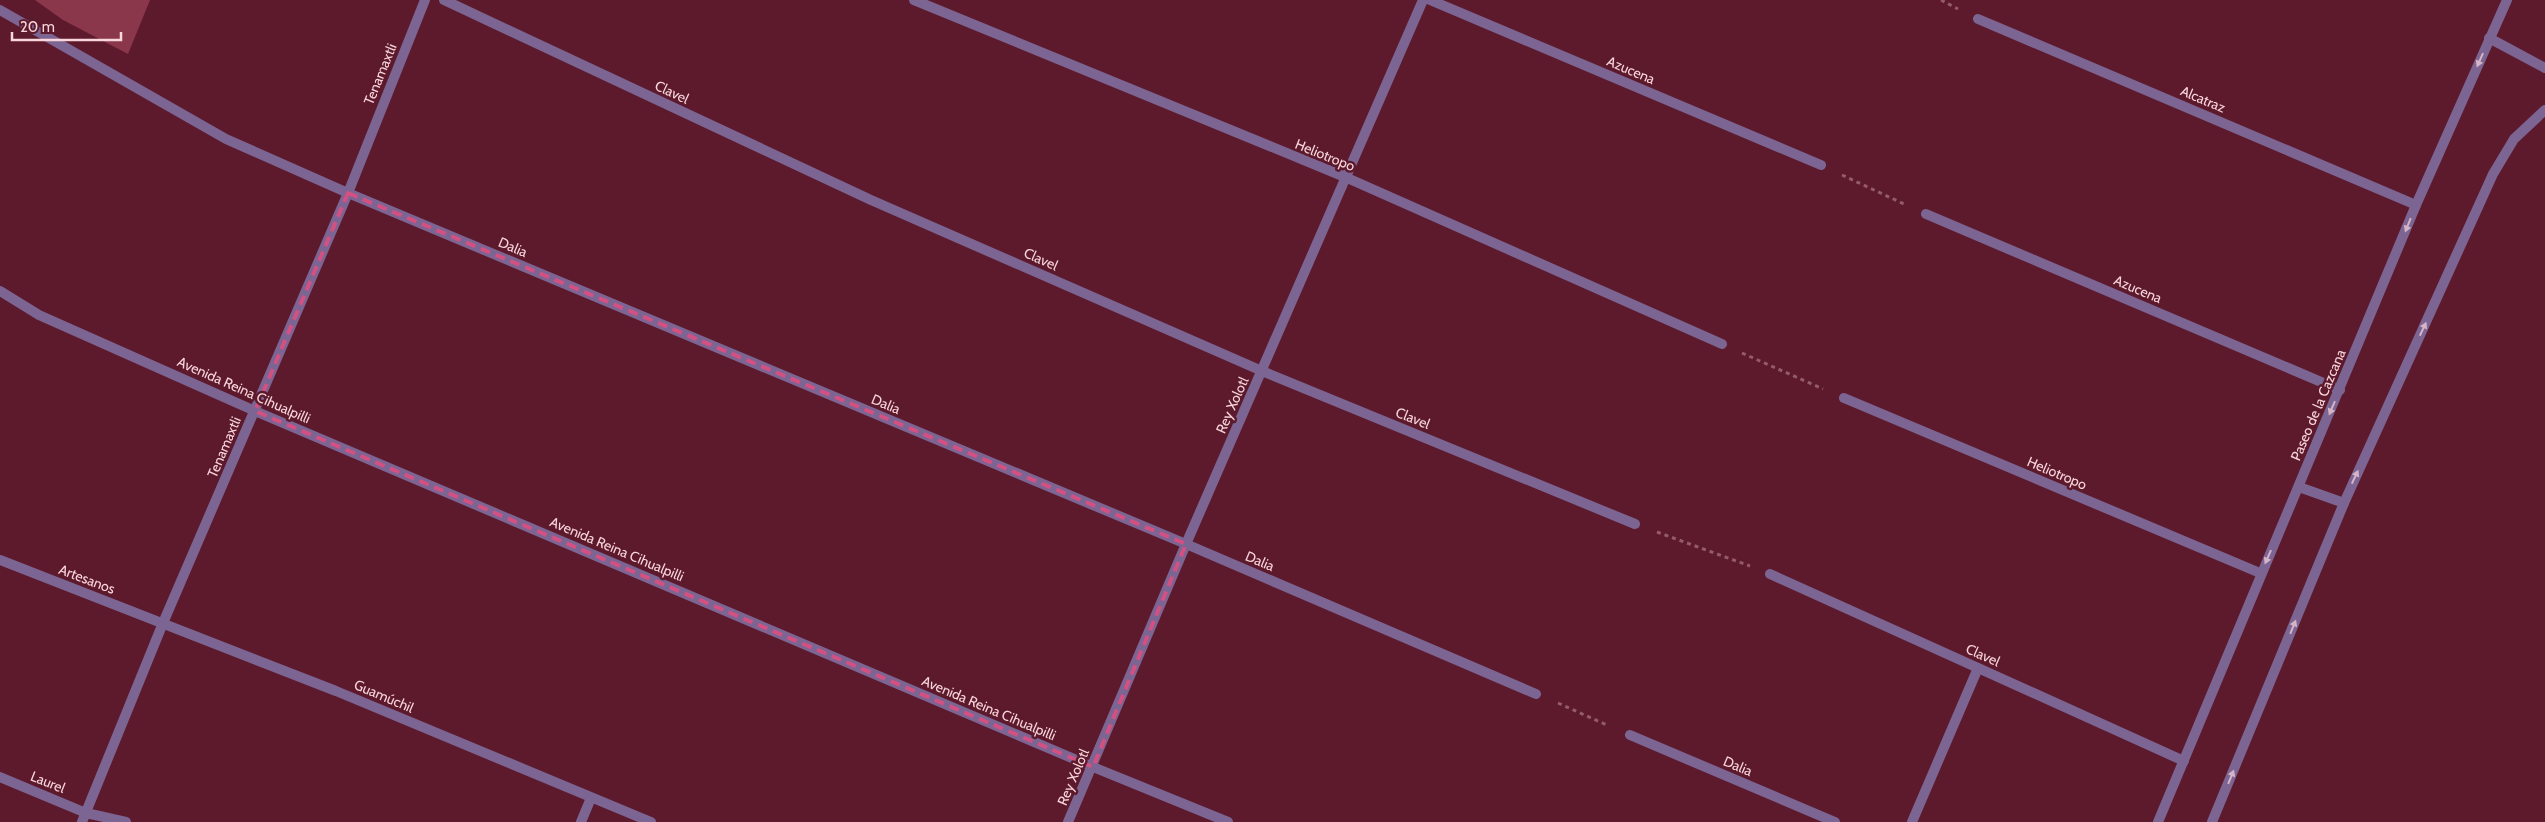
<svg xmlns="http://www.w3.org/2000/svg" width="2545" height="822" font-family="Cabin,sans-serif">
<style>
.green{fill:#8a374c}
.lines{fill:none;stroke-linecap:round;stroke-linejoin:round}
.path{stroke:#945c6b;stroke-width:3;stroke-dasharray:4 4;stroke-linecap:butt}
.minor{stroke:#7c6593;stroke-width:10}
.oneway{fill:#d4b4c6}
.marked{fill:none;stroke:#d25182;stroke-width:4;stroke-dasharray:10 6;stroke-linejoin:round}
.labels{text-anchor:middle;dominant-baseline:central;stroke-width:5;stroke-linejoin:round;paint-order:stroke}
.street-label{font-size:14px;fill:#f9d6dc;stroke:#5d1a2d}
</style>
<rect width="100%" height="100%" fill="#5d1a2d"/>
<polygon class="green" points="35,0 150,0 128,54 63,20"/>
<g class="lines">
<g class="path">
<polyline points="1941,0 1958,9"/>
<polyline points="1842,175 1904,204"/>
<polyline points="1742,353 1823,389"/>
<polyline points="1657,532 1750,566"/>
<polyline points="1558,703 1609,726"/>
</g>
<g class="minor">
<polyline points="444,0 871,200 1262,371 1635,524"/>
<polyline points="914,0 1345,177 1722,344"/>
<polyline points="1430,0 1821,165"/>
<polyline points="0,10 226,139 348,193 1186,544 1536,694"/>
<polyline points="1978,19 2416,205"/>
<polyline points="2489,38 2545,68"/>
<polyline points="1926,214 2340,390"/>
<polyline points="0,291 39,315 255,411 1093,767 1228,822"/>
<polyline points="1844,398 2260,573"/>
<polyline points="2299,487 2344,503"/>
<polyline points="0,560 336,691 651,822"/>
<polyline points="1770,574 2184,761"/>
<polyline points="1630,735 1835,822"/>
<polyline points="0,777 86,813 126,822"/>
<polyline points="82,822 163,623 348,193 425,0"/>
<polyline points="581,822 591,798"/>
<polyline points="1068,822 1186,544 1423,0"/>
<polyline points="1912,822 1978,668"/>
<polyline points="2158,822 2416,205 2507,0"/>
<polyline points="2212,822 2344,503 2493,174 2514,139 2545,110"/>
</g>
</g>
<defs><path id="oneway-solid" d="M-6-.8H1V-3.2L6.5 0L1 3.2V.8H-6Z" transform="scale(1.25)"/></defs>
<g class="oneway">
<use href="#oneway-solid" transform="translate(2480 60) rotate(114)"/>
<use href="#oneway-solid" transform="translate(2408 225) rotate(112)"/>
<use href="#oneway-solid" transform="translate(2423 329) rotate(-65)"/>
<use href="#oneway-solid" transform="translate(2332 408) rotate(113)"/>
<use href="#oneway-solid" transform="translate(2355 477) rotate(-65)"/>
<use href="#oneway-solid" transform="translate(2268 557) rotate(114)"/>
<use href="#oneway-solid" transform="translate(2293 627) rotate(-68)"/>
<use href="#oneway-solid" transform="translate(2231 777) rotate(-68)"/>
</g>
<path class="marked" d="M348 193 1186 544 1093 767 255 411Z"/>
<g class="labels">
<g class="street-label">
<text transform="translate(1631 70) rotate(23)">Azucena</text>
<text transform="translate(380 74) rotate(-68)">Tenamaxtli</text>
<text transform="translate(672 92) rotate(25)">Clavel</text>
<text transform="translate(2203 99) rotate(23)">Alcatraz</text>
<text transform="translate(1325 155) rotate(22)">Heliotropo</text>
<text transform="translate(513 247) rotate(23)">Dalia</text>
<text transform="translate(1041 259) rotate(24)">Clavel</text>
<text transform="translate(2138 289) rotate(23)">Azucena</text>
<text transform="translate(244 390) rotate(24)">Avenida Reina Cihualpilli</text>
<text transform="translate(886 404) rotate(23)">Dalia</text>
<text transform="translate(1232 405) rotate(-66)">Rey Xolotl</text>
<text transform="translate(2318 405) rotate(-67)">Paseo de la Cazcana</text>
<text transform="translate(1413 418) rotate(22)">Clavel</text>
<text transform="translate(224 447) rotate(-67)">Tenamaxtli</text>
<text transform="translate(2057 473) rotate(23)">Heliotropo</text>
<text transform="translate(617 549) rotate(23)">Avenida Reina Cihualpilli</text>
<text transform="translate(1260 561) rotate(23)">Dalia</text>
<text transform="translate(87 579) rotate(21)">Artesanos</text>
<text transform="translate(1983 655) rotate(24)">Clavel</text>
<text transform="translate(384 696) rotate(23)">Guamúchil</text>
<text transform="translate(989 708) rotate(23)">Avenida Reina Cihualpilli</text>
<text transform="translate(1738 766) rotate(23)">Dalia</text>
<text transform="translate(1073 777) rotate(-67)">Rey Xolotl</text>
<text transform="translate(48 782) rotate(22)">Laurel</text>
</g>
</g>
<path d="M12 32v8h109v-8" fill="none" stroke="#f9d6dc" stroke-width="2.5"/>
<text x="20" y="32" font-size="15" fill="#f9d6dc" stroke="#5d1a2d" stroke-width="4" paint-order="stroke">20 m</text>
</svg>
